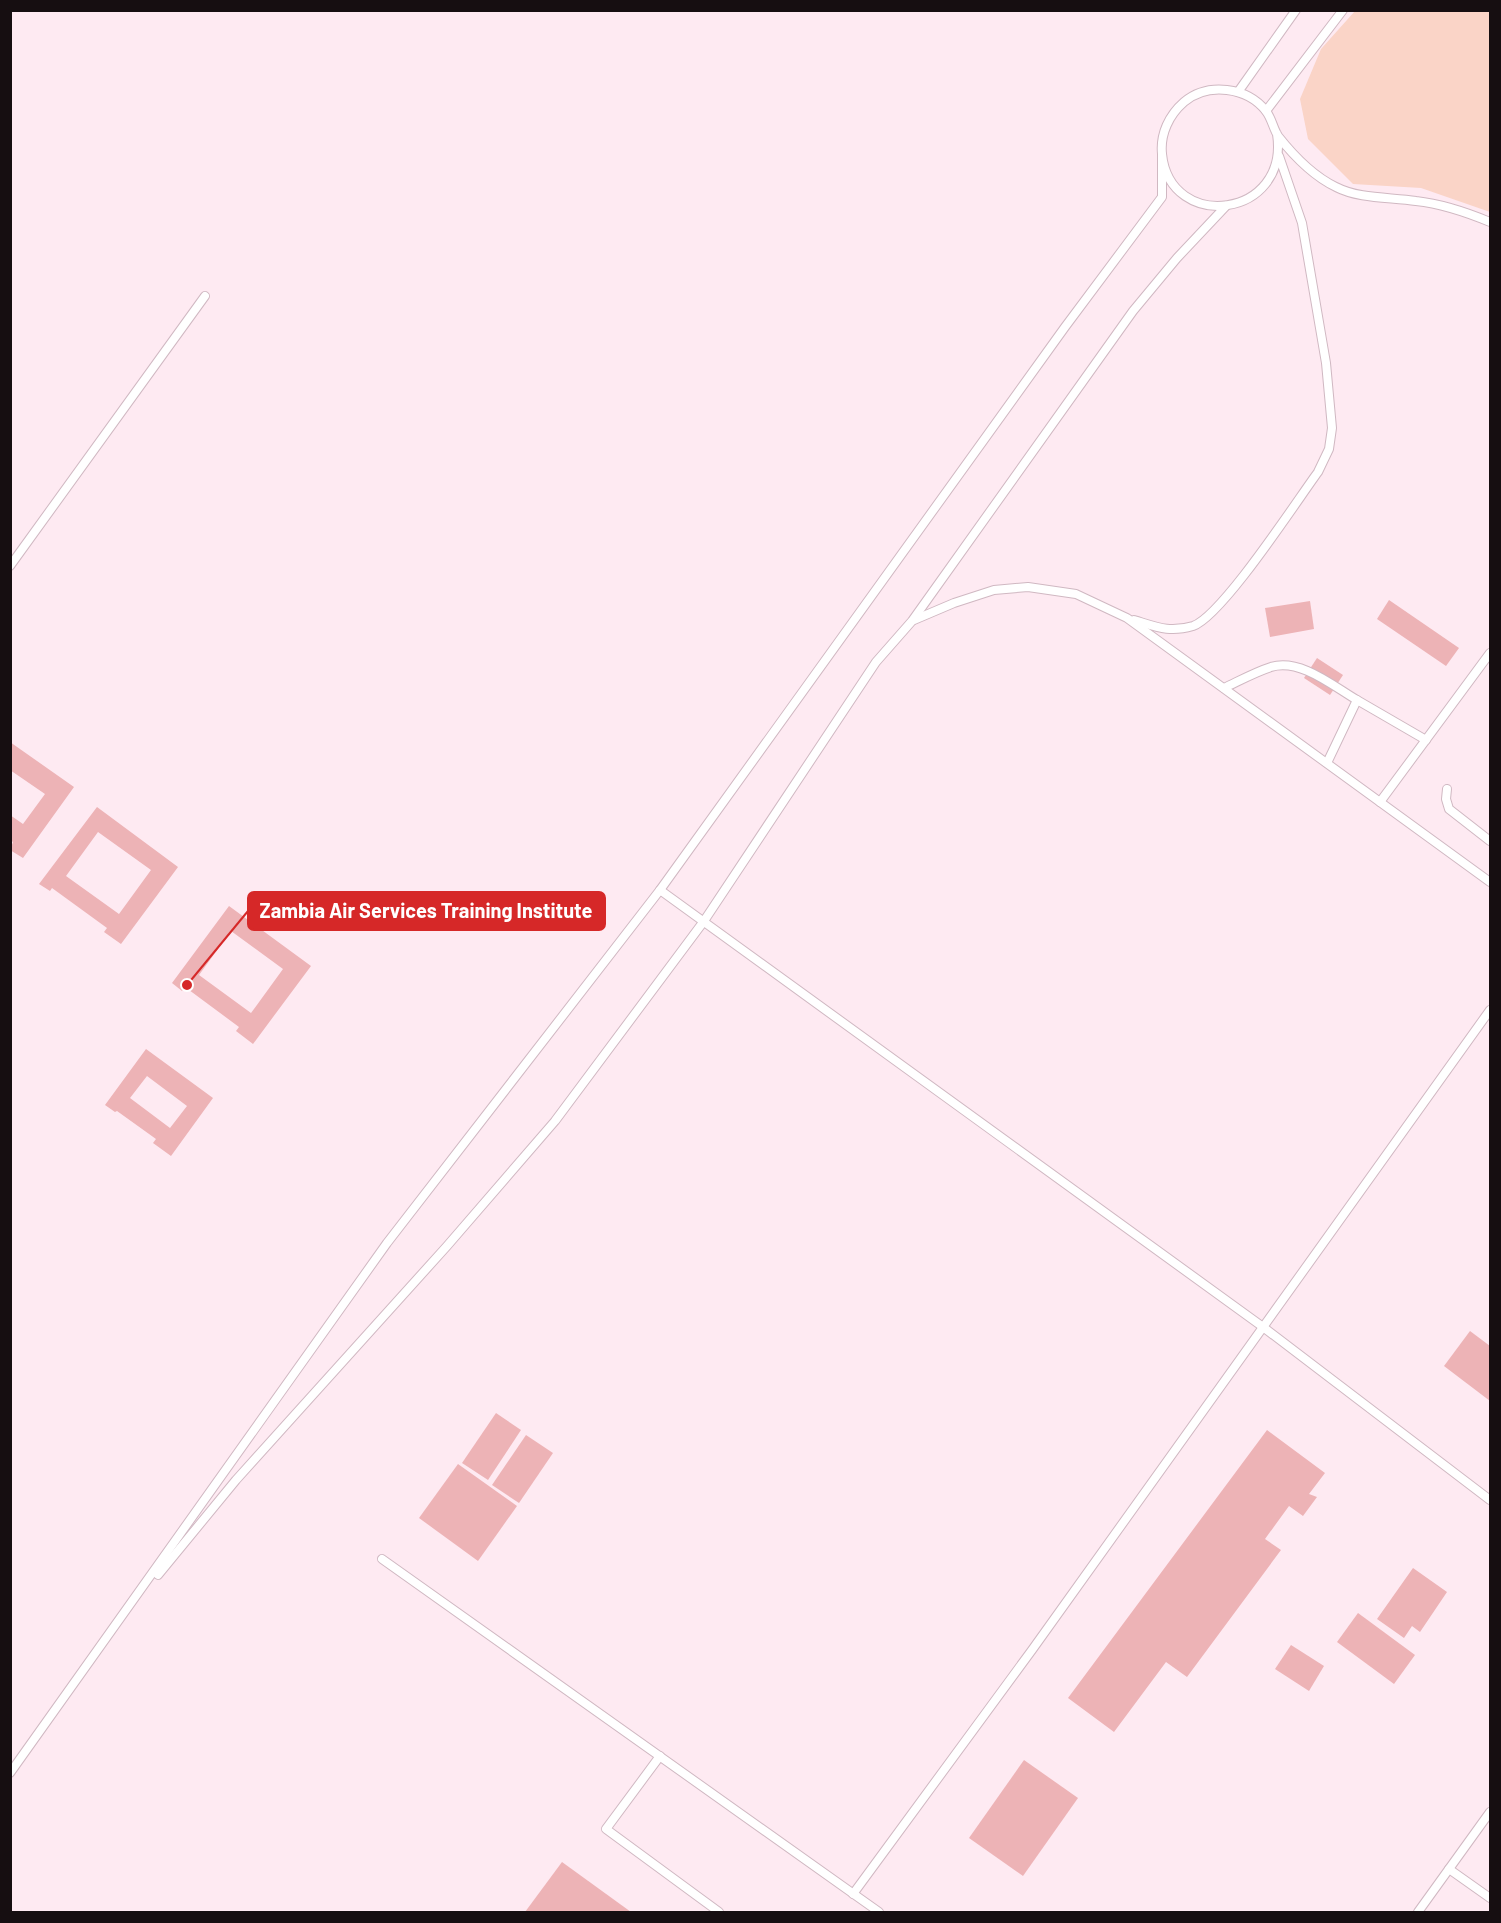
<svg xmlns="http://www.w3.org/2000/svg" width="1501" height="1923" font-family="Barlow,sans-serif">
<style>
.green{fill:#fad4c7}
.building{fill:#edb3b6;fill-rule:evenodd}
.lines{fill:none;stroke-linecap:round;stroke-linejoin:round}
.service-casing{stroke:#d0b8c2;stroke-width:10}
.service{stroke:#fff;stroke-width:8}
.leader{fill:none;stroke:#d62828;stroke-width:2}
.callout-dot{fill:#d62828;stroke:#fff;stroke-width:2}
.callout{fill:#d62828;stroke:#d62828;stroke-width:2}
.callout-label{font-size:20px;text-anchor:middle;font-weight:bold;fill:#fff}
</style>
<rect width="100%" height="100%" fill="#feeaf2"/>
<polygon class="green" points="1355,11 1490,11 1490,212 1421,188 1353,184 1308,139 1300,99 1321,49"/>
<g class="building">
<polygon points="1389,600 1459,648 1446,666 1377,619"/>
<polygon points="1310,601 1314,629 1270,637 1265,608"/>
<polygon points="1317,658 1343,675 1330,695 1304,678"/>
<polygon points="10,742 74,787 23,858 10,850 13,842 10,840 10,815 23,824 45,794 10,770"/>
<path d="M97 807 178 867 121 944 104 932 107 928 52 888 50 891 39 884ZM98 832 151 870 119 914 66 876Z"/>
<path d="M229 906 311 966 253 1044 236 1031 239 1027 185 987 182 991 172 983ZM231 931 283 969 251 1013 199 975Z"/>
<path d="M146 1049 213 1098 171 1156 153 1143 156 1139 117 1111 115 1112 105 1105ZM147 1076 187 1106 170 1128 130 1098Z"/>
<polygon points="1470,1331 1490,1346 1490,1401 1444,1366"/>
<polygon points="496,1413 521,1430 488,1480 462,1463"/>
<polygon points="1267,1430 1325,1473 1309,1494 1317,1497 1303,1516 1289,1506 1265,1539 1281,1550 1187,1677 1166,1662 1114,1732 1068,1698"/>
<polygon points="526,1435 553,1453 519,1503 492,1485"/>
<polygon points="458,1464 517,1506 478,1561 419,1518"/>
<polygon points="1413,1568 1447,1592 1420,1632 1412,1626 1404,1638 1377,1619"/>
<polygon points="1358,1613 1415,1655 1394,1684 1337,1642"/>
<polygon points="1291,1645 1324,1666 1309,1691 1275,1669"/>
<polygon points="1024,1760 1078,1798 1023,1876 969,1838"/>
<polygon points="562,1862 631,1912 525,1912"/>
</g>
<g class="lines">
<defs>
<g id="service">
<polyline points="1238,92 1296,10"/>
<polyline points="1266,111 1343,10"/>
<path d="M1277 134C1290 218 1170 233 1162 154 1160 134 1169 115 1184 102 1208 82 1247 87 1266 111 1272 119 1273 128 1278 136 1293 155 1313 176 1336 187 1359 199 1391 197 1416 201 1443 204 1466 212 1490 222"/>
<polyline points="10,566 205,296"/>
<polyline points="914,620 954,603 994,590 1028,587 1076,594 1127,618 1490,882"/>
<path d="M1134 620C1157 627 1169 633 1193 626 1222 616 1296 502 1318 472L1329 449 1332 428 1326 363 1302 223 1279 156"/>
<path d="M1224 688C1239 681 1255 672 1271 667 1300 658 1333 686 1357 700L1327 763"/>
<polyline points="1357,700 1426,740"/>
<polyline points="1447,789 1446,799 1449,809 1490,841"/>
<polyline points="1380,802 1490,653"/>
<polyline points="660,890 1263,1327 1490,1500"/>
<polyline points="382,1559 879,1912"/>
<polyline points="158,1575 236,1480 447,1246 555,1121 704,921 876,662 912,621 1133,311 1177,258 1226,206"/>
<polyline points="660,1756 606,1829 719,1912"/>
<polyline points="10,1773 387,1243 660,890 1065,327 1162,197 1162,155"/>
<polyline points="1449,1869 1490,1898"/>
<polyline points="853,1894 1032,1650 1490,1010"/>
<polyline points="1418,1912 1490,1812"/>
</g>
</defs>
<use href="#service" class="service-casing"/>
<use href="#service" class="service"/>
</g>
<path class="leader" d="M187 985L248 911"/>
<circle class="callout-dot" cx="187" cy="985" r="6"/>
<rect class="callout" x="248" y="892" width="357" height="38" rx="6"/>
<g class="callout-label">
<text x="426" y="918">Zambia Air Services Training Institute</text>
</g>
<rect width="1501" height="1923" fill="none" stroke="#160e11" stroke-width="24"/>
</svg>
